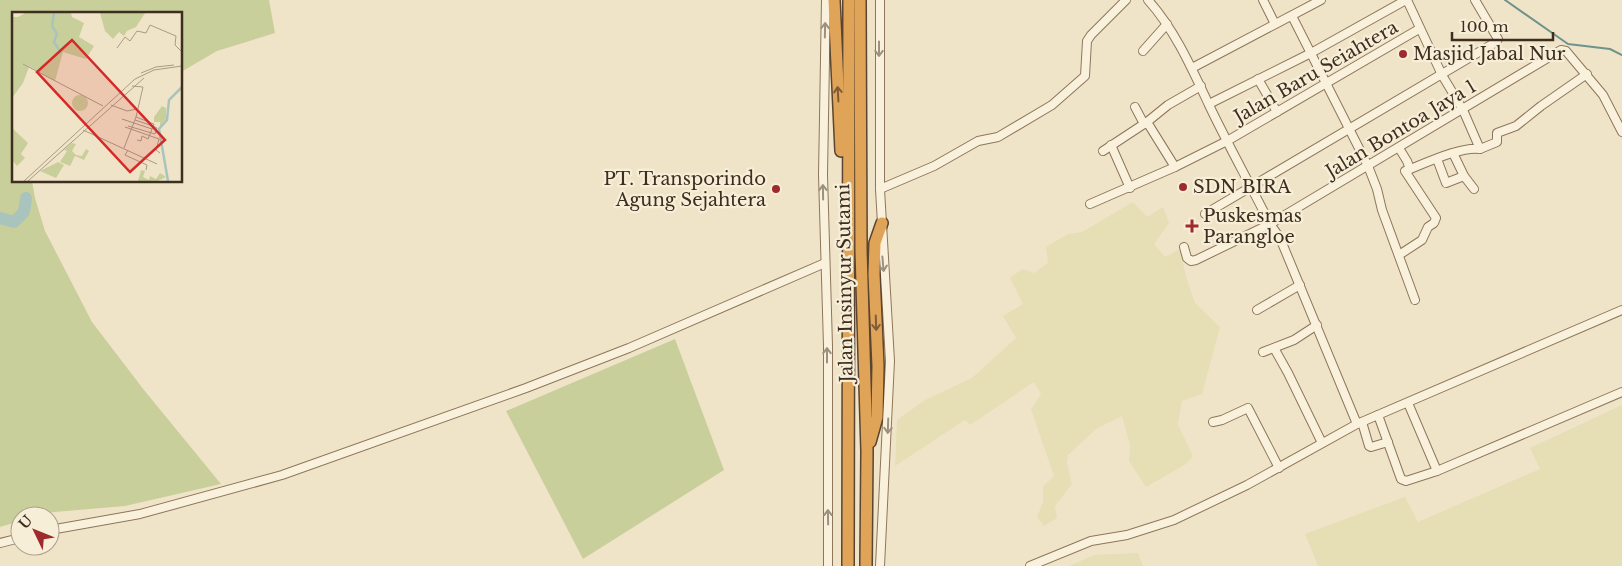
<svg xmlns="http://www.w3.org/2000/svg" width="1622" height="566" font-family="'Libre Baskerville',serif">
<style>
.farmland{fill:#e6deb5}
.green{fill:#c9cf9b}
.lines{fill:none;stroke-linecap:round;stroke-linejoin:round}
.stream{stroke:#6f938a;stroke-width:2}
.river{stroke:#a9c4bc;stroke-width:12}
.minor-casing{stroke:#8d765c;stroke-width:10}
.highway-casing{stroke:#5b4430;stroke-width:14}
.minor{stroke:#faf1dc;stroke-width:8}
.highway{stroke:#e0a458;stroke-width:11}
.oneway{stroke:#9c907e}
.oneway2{stroke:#7e5d36}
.poi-dot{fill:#9e2a2b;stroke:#f7eed8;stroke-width:2}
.labels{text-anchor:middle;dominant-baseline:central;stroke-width:4.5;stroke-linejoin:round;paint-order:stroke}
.poi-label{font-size:18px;fill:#3d2e20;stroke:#f7eed8;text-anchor:start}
.street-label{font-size:18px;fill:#3d2e20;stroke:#f7eed8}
.inset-river{fill:none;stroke:#a9c4bc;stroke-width:2.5}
.inset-road{fill:none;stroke:#a89b85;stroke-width:1}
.view{fill:#d62828;fill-opacity:0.15;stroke:#d62828;stroke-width:2.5}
.inset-edge{fill:none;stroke:#3d2e20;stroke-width:2.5}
</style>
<rect width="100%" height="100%" fill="#f0e4c8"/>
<g class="farmland">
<polygon points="1133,202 1147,217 1163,207 1169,223 1154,244 1165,257 1180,249 1186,277 1195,303 1220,327 1202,394 1182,401 1178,425 1193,456 1186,464 1146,487 1129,461 1130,445 1122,416 1096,429 1068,455 1067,463 1072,484 1055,506 1057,518 1044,526 1037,517 1043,502 1043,487 1054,476 1031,409 1041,394 1034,382 970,425 965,420 895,466 897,420 925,400 972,378 1016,338 1003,316 1023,304 1010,278 1022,269 1034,273 1048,263 1046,247 1068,234 1082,232"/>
<polygon points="1622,405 1622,566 1318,566 1305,534 1405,497 1418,522 1540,469 1530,448"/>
<polygon points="1138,553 1143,566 1069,566 1094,555"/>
</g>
<g class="green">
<polygon points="0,0 269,0 275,33 217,51 181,72 181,14 14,14 14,181 32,181 35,198 45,231 92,322 144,390 221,484 125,506 43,513 33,516 20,516 20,521 0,527"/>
<polygon points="675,339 724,470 583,559 506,411"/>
</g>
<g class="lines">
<polyline class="stream" points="1505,0 1568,44 1610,49 1622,55"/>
<polyline class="river" points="0,218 14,222 24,212 26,198"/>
<defs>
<g id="minor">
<polyline points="826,0 823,175 828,346 828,566"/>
<polyline points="880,0 880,189 890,361 880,566"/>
<path d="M1148 0C1175 30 1192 69 1209 105 1228 145 1250 184 1270 224L1280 238 1357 424"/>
<polyline points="1263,0 1275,24"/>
<polyline points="1292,16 1368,166 1377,189 1382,210 1415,300"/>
<polyline points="1143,51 1167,24"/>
<polyline points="1192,68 1321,0"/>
<polyline points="1258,79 1277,112"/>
<polyline points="1209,104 1311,53 1406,0"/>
<polyline points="1135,107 1144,124"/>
<polyline points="1147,122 1175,167"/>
<polyline points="1111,145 1130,188"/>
<polyline points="1399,148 1407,161 1410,169"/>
<polyline points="1480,149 1497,142 1497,133 1516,126 1541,106 1587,74"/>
<polyline points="1103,151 1147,122 1168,105 1201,86"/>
<polyline points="1453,153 1464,176 1474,189"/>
<polyline points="1437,159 1446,183 1464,176"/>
<polyline points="880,189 934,166 978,141 998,137 1052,105 1085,76 1087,41 1091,35 1126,0"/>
<polyline points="1090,204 1175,167 1227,141 1419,29"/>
<polyline points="1205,214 1496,42 1498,39 1475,0"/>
<polyline points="1184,247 1187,258 1191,261 1196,260 1270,224 1561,50 1566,51 1603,95 1622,132"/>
<path d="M1399 255 1422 240 1428 227 1434 223 1436 218 1405 171C1424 164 1461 146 1480 149L1463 110 1442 75 1407 0"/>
<polyline points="1257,310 1300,285"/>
<polyline points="1274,348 1288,373 1322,443"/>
<polyline points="1263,352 1294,340 1317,325"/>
<polyline points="1408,403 1437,471 1622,392"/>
<polyline points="1378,415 1401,479 1406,481 1437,471"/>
<polyline points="1213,422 1222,420 1248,408 1279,468"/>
<polyline points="1362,422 1369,446 1371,447 1388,442"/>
<polyline points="50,530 140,514 282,475 526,388 629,348 825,263"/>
<polyline points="0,543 20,538"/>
<polyline points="1030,566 1091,541 1127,535 1174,520 1247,485 1357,424 1622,310"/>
</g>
<g id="highway">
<polyline points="834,0 841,151"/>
<polyline points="860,0 861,250 867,451 866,566"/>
<polyline points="870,442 877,417 878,366 874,274 875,243 882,223"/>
<polyline points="848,566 849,0"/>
</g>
</defs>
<use href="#minor" class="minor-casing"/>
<use href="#highway" class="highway-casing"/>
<use href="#minor" class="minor"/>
<use href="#highway" class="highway"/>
</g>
<defs><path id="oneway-shaft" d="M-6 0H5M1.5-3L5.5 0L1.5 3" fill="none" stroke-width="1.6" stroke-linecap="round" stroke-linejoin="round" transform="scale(1.25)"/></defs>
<g class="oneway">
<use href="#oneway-shaft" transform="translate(825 30) rotate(-89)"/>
<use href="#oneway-shaft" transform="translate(879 49) rotate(90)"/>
<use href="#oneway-shaft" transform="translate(823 192) rotate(-91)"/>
<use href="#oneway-shaft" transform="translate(883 264) rotate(85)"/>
<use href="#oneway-shaft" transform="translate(827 355) rotate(-90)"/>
<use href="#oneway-shaft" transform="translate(888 426) rotate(92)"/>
<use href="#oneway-shaft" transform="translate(828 517) rotate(-91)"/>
</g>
<g class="oneway2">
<use href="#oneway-shaft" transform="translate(838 94) rotate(-93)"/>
<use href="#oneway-shaft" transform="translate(876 323) rotate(88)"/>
</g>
<g class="poi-dot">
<circle cx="1403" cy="54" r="5"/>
<circle cx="1183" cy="187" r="5"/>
<circle cx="776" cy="189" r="5"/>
<path d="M1189.5 218.5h5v5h5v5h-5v5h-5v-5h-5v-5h5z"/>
</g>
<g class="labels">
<g class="poi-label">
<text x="1413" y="54">Masjid Jabal Nur</text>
<text x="766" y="179" text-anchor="end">PT. Transporindo<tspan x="766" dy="21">Agung Sejahtera</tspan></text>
<text x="1193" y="187">SDN BIRA</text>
<text x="1203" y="216">Puskesmas<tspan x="1203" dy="21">Parangloe</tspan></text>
</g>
<g class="street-label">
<text transform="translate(1316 72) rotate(-30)">Jalan Baru Seiahtera</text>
<text transform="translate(1401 129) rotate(-31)">Jalan Bontoa Jaya 1</text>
<text transform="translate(845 283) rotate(-91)">Jalan Insinyur Sutami</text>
</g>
</g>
<g transform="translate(12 12)">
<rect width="170" height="170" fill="#f0e4c8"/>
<path d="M13 1H59L60 5 72 11 67 25 82 34 74 47 51 40 43 69 11 51 17 55 11 71 0 86V5H6ZM88 1H133L124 15 115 19 112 24 107 20 101 27 93 19ZM60 91a8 8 0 1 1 16 0a8 8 0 1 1-16 0ZM150 94 154 96V107L148 115V110H142V105ZM0 116 16 131 9 142 13 146 5 154 0 148ZM60 131 64 132 60 139 64 143 70 144 74 137 77 139 72 148 63 144 58 154 48 150 55 139 52 138ZM46 150 52 153 44 166 28 159ZM129 158 133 159 131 165 137 168 138 164 144 167 148 161 154 165 146 169H126Z" fill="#c9cf9b"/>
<path class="inset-river" d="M42 1 40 14 45 22 42 30 49 41M156 169 147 117 155 108 157 88 170 75"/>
<path class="inset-road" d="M105 36 113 25 118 29 125 19 134 21 138 13 164 24 163 33 170 40M11 52 91 94M129 61 144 55 162 53M99 93 115 99 125 97M124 105 142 112 136 127 130 124 129 129 125 128M110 107 140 117M123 108 141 114M116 114 143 122 145 116 141 114M113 115 147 127 144 138 148 141M71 118 145 152M112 136 124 105 131 75 120 74M116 138 113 143 135 153 134 158M12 169 123 67 142 58 170 54M16 169 132 66"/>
<path class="view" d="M60 28 153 128 118 160 25 60Z"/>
<rect width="170" height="170" class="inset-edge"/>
</g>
<g transform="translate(35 531) rotate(313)"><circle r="24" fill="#f7eed8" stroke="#ada18e"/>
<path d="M0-4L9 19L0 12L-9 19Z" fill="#9e2a2b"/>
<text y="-8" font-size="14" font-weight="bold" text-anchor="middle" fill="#3d2e20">U</text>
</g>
<path d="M1452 32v8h101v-8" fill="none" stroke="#3d2e20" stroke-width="2.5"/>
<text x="1460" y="32" font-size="15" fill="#3d2e20" stroke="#f7eed8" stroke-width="4" paint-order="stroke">100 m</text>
</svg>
